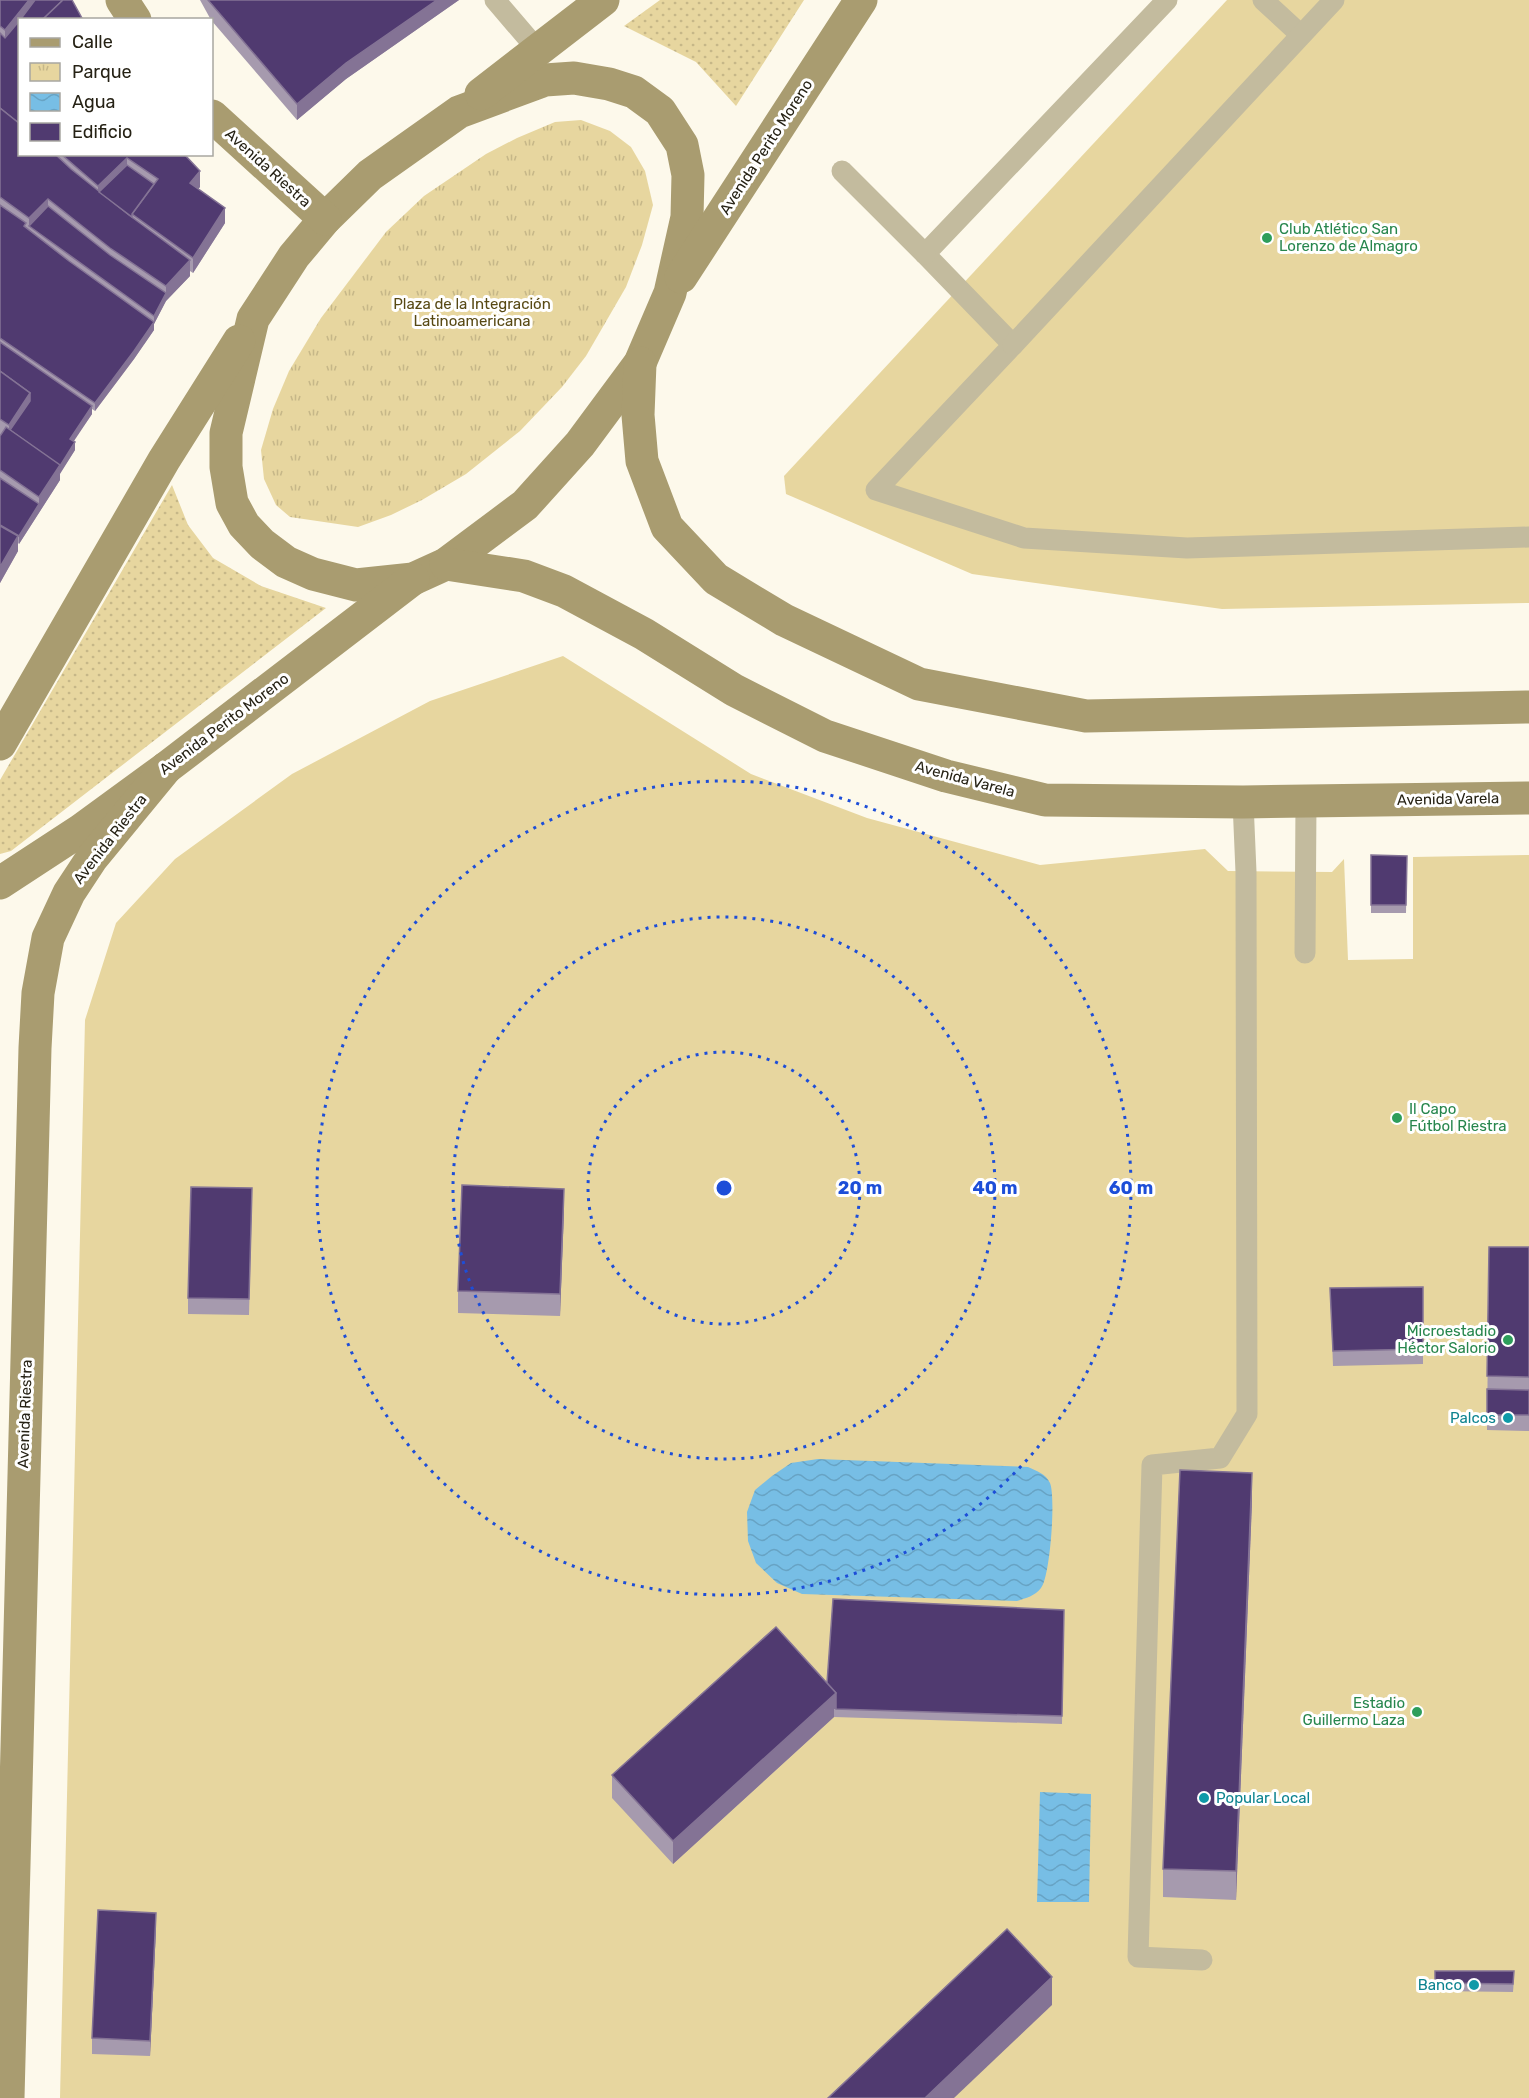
<svg xmlns="http://www.w3.org/2000/svg" width="1529" height="2098" font-family="Rubik,sans-serif">
<style>
.grass{fill:url(#grass-dots)}
.park{fill:url(#park-tufts)}
.pitch{fill:#e7d69f}
.water{fill:url(#water-waves)}
.lines{fill:none;stroke-linecap:round;stroke-linejoin:round}
.lane{stroke:#c3bb9e;stroke-width:21}
.secondary{stroke:#a99c70;stroke-width:33}
.wall{fill:#a69aae}
.shaded-wall{fill:#847395}
.building{fill:#503a70;stroke:#847395;stroke-width:1.5}
.ring{fill:none;stroke:#1d4ed8;stroke-width:3;stroke-dasharray:3 6}
.leisure-dot{fill:#2e9e5b;stroke:#fff;stroke-width:2}
.culture-dot{fill:#0f9aa8;stroke:#fff;stroke-width:2}
.labels{text-anchor:middle;dominant-baseline:central;stroke-width:6;stroke-linejoin:round;paint-order:stroke}
.street-label{font-size:15px;fill:#262215;stroke:#fff}
.leisure-label{font-size:15px;fill:#27864d;stroke:#fff;text-anchor:start}
.park-label{font-size:15px;fill:#584914;stroke:#fff}
.culture-label{font-size:15px;fill:#0d838f;stroke:#fff;text-anchor:end}
.centre{fill:#1d4ed8;stroke:#fff;stroke-width:3}
.ring-label{font-size:18px;text-anchor:middle;font-weight:bold;fill:#1d4ed8;stroke:#fff;stroke-width:6;stroke-linejoin:round;paint-order:stroke}
</style>
<defs>
<pattern id="grass-dots" width="8" height="8" patternUnits="userSpaceOnUse" patternTransform="scale(1.5)"><rect width="8" height="8" fill="#e7d69f"/><path d="M2 2h.1M6 6h.1" fill="none" stroke="#c6b788" stroke-width="1.8" stroke-linecap="round"/></pattern>
<pattern id="park-tufts" width="24" height="20" patternUnits="userSpaceOnUse" patternTransform="scale(1.5)"><rect width="24" height="20" fill="#e7d69f"/><path d="M3 7l-1-3M5 7V3M7 7l1-3M15 17l-1-3M17 17v-4M19 17l1-3" fill="none" stroke="#c6b788"/></pattern>
<pattern id="water-waves" width="16" height="10" patternUnits="userSpaceOnUse" patternTransform="scale(1.5)"><rect width="16" height="10" fill="#77bee5"/><path d="M0 5q4-4 8 0t8 0" fill="none" stroke="#67a3c4"/></pattern>
</defs>
<rect width="100%" height="100%" fill="#fdf9eb"/>
<g class="grass">
<polygon points="660,0 804,0 736,106 696,62 624,26"/>
<polygon points="172,485 188,525 213,558 261,586 326,608 11,851 0,854 0,780"/>
</g>
<polygon class="park" points="581,120 610,131 631,147 645,171 653,205 642,245 626,287 586,356 562,387 520,431 466,474 422,500 391,515 358,527 290,517 276,505 264,479 261,450 273,409 289,371 321,318 386,232 424,196 486,154 517,138 555,122"/>
<g class="pitch">
<polygon points="1227,0 1529,0 1529,603 1222,609 972,574 786,494 784,476"/>
<polygon points="563,656 751,774 867,818 1040,865 1205,849 1228,871 1332,872 1344,859 1348,960 1413,959 1413,857 1529,855 1529,2098 60,2098 85,1020 116,923 175,859 292,774 430,701"/>
</g>
<g class="water">
<path d="M818 1459 1028 1467C1037 1471 1046 1474 1050 1483 1056 1497 1050 1578 1041 1588 1035 1596 1026 1598 1017 1601L802 1594 777 1583 756 1563 748 1541 747 1512 755 1490 772 1476 791 1463Z"/>
<polygon points="1040,1792 1091,1794 1089,1902 1037,1902"/>
</g>
<g class="lines">
<g class="lane">
<polyline points="495,0 537,49"/>
<polyline points="1167,0 925,254 1013,345 876,490 1024,538 1187,548 1529,537"/>
<polyline points="1263,0 1301,35"/>
<polyline points="842,171 925,254"/>
<polyline points="1013,345 1334,0"/>
<polyline points="1305,953 1306,802"/>
<polyline points="1202,1960 1138,1957 1152,1465 1220,1458 1247,1414 1246,872 1243,802"/>
</g>
<g class="secondary">
<polyline points="122,0 135,20"/>
<polygon points="574,78 609,84 634,92 660,111 682,145 688,175 687,217 670,293 640,363 580,444 525,505 446,564 413,579 356,585 313,574 286,562 262,544 244,525 232,503 226,467 226,433 253,319 294,256 325,219 370,175 459,112 545,80"/>
<polyline points="481,94 603,0"/>
<polyline points="212,116 325,219"/>
<polyline points="681,277 861,0"/>
<polyline points="640,363 638,415 642,461 667,527 716,579 784,620 919,684 1086,716 1529,707"/>
<polyline points="446,564 524,576 564,591 644,634 734,690 825,736 946,776 1045,800 1243,802 1529,798"/>
<polyline points="0,744 164,460 239,341"/>
<polyline points="0,883 81,830 166,768 413,579"/>
<polyline points="8,2098 35,1048 38,993 48,938 69,893 92,858 166,768"/>
</g>
</g>
<g class="wall">
<polygon points="0,0 20,20 20,154 184,154 200,187 198,189 225,223 193,273 190,271 190,276 166,301 154,324 154,330 134,359 95,411 92,409 92,414 73,441 75,450 60,473 60,480 19,544 18,543 18,551 0,583"/>
<polygon points="200,0 459,0 346,79 297,120 211,20"/>
<polygon points="1371,855 1407,856 1406,913 1371,913"/>
<polygon points="252,1203 249,1315 188,1314 188,1298"/>
<polygon points="564,1211 560,1316 458,1313 458,1291"/>
<polygon points="1489,1247 1529,1247 1529,1431 1487,1430"/>
<polygon points="1423,1287 1423,1364 1333,1366 1330,1288"/>
<polygon points="1252,1502 1236,1900 1163,1897 1163,1869"/>
<polygon points="1064,1610 1062,1724 834,1717 673,1864 612,1798 612,1775 827,1683"/>
<polygon points="156,1928 150,2056 92,2054 92,2038"/>
<polygon points="1435,1971 1514,1979 1513,1992 1435,1991"/>
</g>
<g class="shaded-wall">
<polygon points="29,0 41,0 5,46 5,30"/>
<polygon points="437,0 459,0 346,79 297,120 297,104 346,63"/>
<polygon points="127,158 127,173 98,193 98,186"/>
<polygon points="200,171 200,187 190,198 190,183"/>
<polygon points="48,199 48,214 29,226 29,218"/>
<polygon points="225,208 225,223 193,273 193,258"/>
<polygon points="190,260 190,276 166,301 154,324 154,316 166,293 166,286"/>
<polygon points="154,322 154,330 134,359 95,411 95,403"/>
<polygon points="30,393 30,409 9,433 9,425"/>
<polygon points="92,406 92,414 70,447 70,439"/>
<polygon points="75,442 75,450 60,474 60,466"/>
<polygon points="60,465 60,480 19,544 19,536 39,504 39,497"/>
<polygon points="18,536 18,551 0,583 0,567"/>
<polygon points="564,1189 564,1211 560,1316 560,1294"/>
<polygon points="1252,1473 1252,1502 1236,1900 1236,1871"/>
<polygon points="836,1693 836,1709 834,1709 834,1717 673,1864 673,1841"/>
<polygon points="156,1913 156,1928 150,2056 150,2041"/>
<polygon points="1052,1977 1052,2005 954,2098 925,2098"/>
</g>
<g class="building">
<polygon points="0,0 29,0 5,30 0,26"/>
<polygon points="35,0 63,0 42,20 20,20"/>
<polygon points="63,0 72,0 83,20 42,20"/>
<polygon points="208,0 437,0 346,63 297,104"/>
<polygon points="20,20 20,124 0,108 0,33 5,38"/>
<polygon points="0,108 20,124 20,154 55,154 71,169 129,215 190,260 166,286 110,248 48,199 29,218 0,197"/>
<polygon points="61,154 184,154 200,171 190,183 225,208 193,258 132,214 158,179 127,158 98,186"/>
<polygon points="127,165 154,184 132,214 132,217 99,192"/>
<polygon points="0,205 26,223 24,226 69,261 154,322 134,351 95,403 0,338"/>
<polygon points="48,206 110,255 166,293 154,316 29,226"/>
<polygon points="0,342 92,406 70,439 75,442 60,466 10,430 30,401 30,393 0,371"/>
<polygon points="0,371 30,393 9,425 0,419"/>
<polygon points="6,427 60,465 39,497 0,470 0,436"/>
<polygon points="0,478 39,504 19,536 0,525"/>
<polygon points="0,526 18,536 0,567"/>
<polygon points="1371,855 1407,856 1406,905 1371,905"/>
<polygon points="462,1185 564,1189 560,1294 458,1291"/>
<polygon points="191,1187 252,1188 249,1299 188,1298"/>
<polygon points="1489,1247 1529,1247 1529,1377 1487,1376"/>
<polygon points="1423,1287 1423,1349 1333,1351 1330,1288"/>
<polygon points="1487,1389 1529,1390 1529,1415 1487,1415"/>
<polygon points="1180,1470 1252,1473 1236,1871 1163,1869"/>
<polygon points="833,1599 1064,1610 1062,1716 836,1709 836,1693 827,1683"/>
<polygon points="776,1627 836,1693 673,1841 612,1775"/>
<polygon points="98,1910 156,1913 150,2041 92,2038"/>
<polygon points="1007,1929 1052,1977 925,2098 828,2098"/>
<polygon points="1435,1971 1514,1971 1513,1984 1435,1983"/>
</g>
<g class="ring">
<circle cx="724" cy="1188" r="136"/>
<circle cx="724" cy="1188" r="271"/>
<circle cx="724" cy="1188" r="407"/>
</g>
<g class="leisure-dot">
<circle cx="1267" cy="238" r="6"/>
<circle cx="1397" cy="1118" r="6"/>
<circle cx="1508" cy="1340" r="6"/>
<circle cx="1417" cy="1712" r="6"/>
</g>
<g class="culture-dot">
<circle cx="1508" cy="1418" r="6"/>
<circle cx="1204" cy="1798" r="6"/>
<circle cx="1474" cy="1985" r="6"/>
</g>
<g class="labels">
<g class="street-label">
<text transform="translate(766 147) rotate(-57)">Avenida Perito Moreno</text>
<text transform="translate(268 168) rotate(42)">Avenida Riestra</text>
<text transform="translate(224 724) rotate(-37)">Avenida Perito Moreno</text>
<text transform="translate(965 779) rotate(15)">Avenida Varela</text>
<text transform="translate(1448 799) rotate(-1)">Avenida Varela</text>
<text transform="translate(110 839) rotate(-52)">Avenida Riestra</text>
<text transform="translate(25 1414) rotate(-88)">Avenida Riestra</text>
</g>
<g class="leisure-label">
<text x="1279" y="229">Club Atlético San<tspan x="1279" dy="17">Lorenzo de Almagro</tspan></text>
<text x="1409" y="1109">Il Capo<tspan x="1409" dy="17">Fútbol Riestra</tspan></text>
<text x="1496" y="1331" text-anchor="end">Microestadio<tspan x="1496" dy="17">Héctor Salorio</tspan></text>
<text x="1405" y="1703" text-anchor="end">Estadio<tspan x="1405" dy="17">Guillermo Laza</tspan></text>
</g>
<g class="park-label">
<text x="472" y="304">Plaza de la Integración<tspan x="472" dy="17">Latinoamericana</tspan></text>
</g>
<g class="culture-label">
<text x="1496" y="1418">Palcos</text>
<text x="1216" y="1798" text-anchor="start">Popular Local</text>
<text x="1462" y="1985">Banco</text>
</g>
</g>
<circle cx="724" cy="1188" r="9" class="centre"/>
<g class="ring-label">
<text x="860" y="1194">20 m</text>
<text x="995" y="1194">40 m</text>
<text x="1131" y="1194">60 m</text>
</g>
<rect x="18" y="18" width="195" height="138" fill="#ffffff" stroke="#a8a7a1" stroke-width="1.5"/>
<rect x="30" y="38" width="30" height="9" fill="#a99c70" stroke="#a8a7a1" stroke-width="1.5"/>
<text x="72" y="48" font-size="18" fill="#262215">Calle</text>
<rect x="30" y="63" width="30" height="18" fill="url(#park-tufts)" stroke="#a8a7a1" stroke-width="1.5"/>
<text x="72" y="78" font-size="18" fill="#262215">Parque</text>
<rect x="30" y="93" width="30" height="18" fill="url(#water-waves)" stroke="#a8a7a1" stroke-width="1.5"/>
<text x="72" y="108" font-size="18" fill="#262215">Agua</text>
<rect x="30" y="123" width="30" height="18" fill="#503a70" stroke="#a8a7a1" stroke-width="1.5"/>
<text x="72" y="138" font-size="18" fill="#262215">Edificio</text>
</svg>
